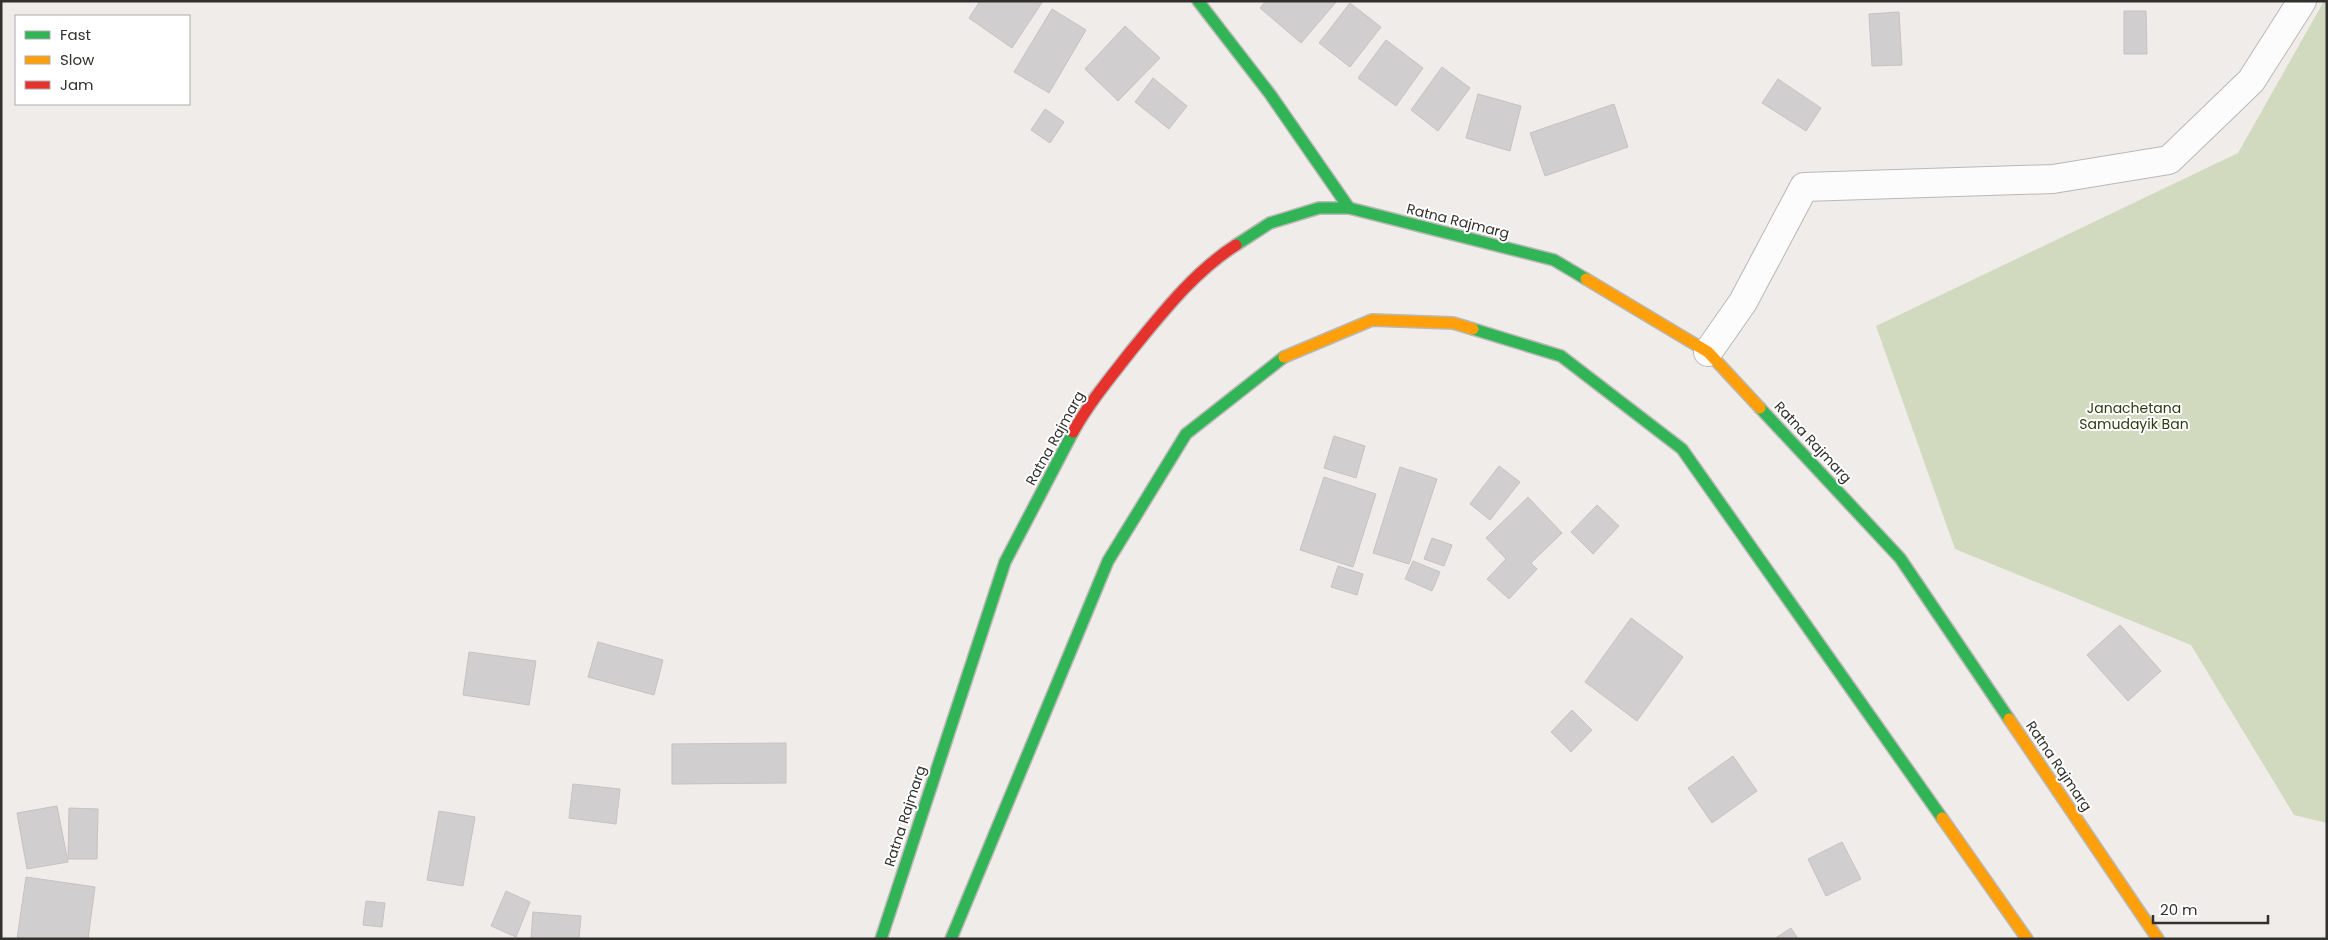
<svg xmlns="http://www.w3.org/2000/svg" width="2328" height="940" font-family="Poppins,sans-serif">
<style>
.green{fill:#d1dabe}
.building{fill:#d1cecf;stroke:#c4c2c2}
.lines{fill:none;stroke-linecap:round;stroke-linejoin:round}
.street-casing{stroke:#bab8b6;stroke-width:30}
.fast-casing{stroke:#bab8b6;stroke-width:14}
.slow-casing{stroke:#bab8b6;stroke-width:14}
.jam-casing{stroke:#bab8b6;stroke-width:14}
.street{stroke:#fdfcfc;stroke-width:28}
.fast{stroke:#30b455;stroke-width:11}
.slow{stroke:#ff9f0a;stroke-width:11}
.jam{stroke:#e5322d;stroke-width:11}
.labels{text-anchor:middle;dominant-baseline:central;stroke-width:4;stroke-linejoin:round;paint-order:stroke}
.street-label{font-size:14px;fill:#31302d;stroke:#fff}
.park-label{font-size:14px;fill:#2e3b12;stroke:#fff}
</style>
<rect width="100%" height="100%" fill="#efece9"/>
<polygon class="green" points="2324,1 2327,1 2327,823 2294,815 2191,645 1955,549 1876,326 2238,153"/>
<g class="building">
<polygon points="980,1 1043,1 1012,48 969,18"/>
<polygon points="1266,1 1337,1 1301,43 1260,8"/>
<polygon points="1350,3 1381,27 1350,67 1319,43"/>
<polygon points="1052,9 1086,30 1049,93 1014,72"/>
<polygon points="2124,11 2146,11 2147,54 2124,54"/>
<polygon points="1899,12 1902,65 1872,66 1869,14"/>
<polygon points="1125,26 1160,58 1118,101 1085,69"/>
<polygon points="1386,40 1423,68 1396,106 1358,78"/>
<polygon points="1442,67 1470,88 1438,131 1411,110"/>
<polygon points="1153,78 1187,106 1169,129 1135,102"/>
<polygon points="1778,79 1821,108 1806,131 1762,103"/>
<polygon points="1478,94 1521,106 1510,151 1466,138"/>
<polygon points="1614,104 1628,147 1545,176 1530,133"/>
<polygon points="1045,109 1064,122 1050,143 1031,130"/>
<polygon points="1334,436 1365,446 1356,478 1324,468"/>
<polygon points="1499,466 1520,482 1490,520 1470,504"/>
<polygon points="1400,467 1437,479 1409,564 1373,553"/>
<polygon points="1324,477 1376,494 1353,567 1300,550"/>
<polygon points="1528,497 1562,533 1531,563 1537,569 1509,599 1487,579 1506,559 1486,538"/>
<polygon points="1597,505 1619,526 1593,554 1571,532"/>
<polygon points="1432,538 1452,545 1444,566 1424,559"/>
<polygon points="1413,561 1440,572 1432,591 1405,579"/>
<polygon points="1338,566 1363,574 1357,595 1331,587"/>
<polygon points="1631,618 1683,657 1637,721 1585,682"/>
<polygon points="2120,625 2161,671 2128,701 2087,655"/>
<polygon points="598,642 663,660 654,695 588,677"/>
<polygon points="469,652 536,661 529,705 463,695"/>
<polygon points="1572,710 1592,730 1571,752 1551,732"/>
<polygon points="786,743 786,783 672,784 672,744"/>
<polygon points="1733,756 1757,791 1712,823 1688,788"/>
<polygon points="573,784 620,789 616,824 569,818"/>
<polygon points="57,806 68,862 27,869 17,813"/>
<polygon points="69,808 98,809 97,859 68,859"/>
<polygon points="439,811 475,817 463,886 427,880"/>
<polygon points="1842,842 1861,879 1826,896 1808,859"/>
<polygon points="26,877 95,887 88,939 17,939"/>
<polygon points="506,891 530,902 516,937 491,926"/>
<polygon points="366,901 385,903 382,927 363,925"/>
<polygon points="533,912 581,916 579,939 531,939"/>
<polygon points="1791,928 1798,939 1774,939"/>
</g>
<g class="lines">
<defs>
<polyline id="street" points="1708,352 1743,302 1804,187 2053,179 2169,160 2251,81 2302,1"/>
<g id="fast">
<polyline points="1198,1 1270,94 1349,208"/>
<polyline points="1236,245 1270,223 1319,208 1349,208 1554,260 1586,279"/>
<polyline points="1473,329 1561,356 1682,449 1942,818"/>
<polyline points="1760,408 1900,558 2009,719"/>
<polyline points="881,939 1005,562 1073,432"/>
<polyline points="951,939 1108,561 1186,434 1284,357"/>
</g>
<g id="slow">
<polyline points="1586,279 1708,352 1760,408"/>
<polyline points="1284,357 1372,320 1453,323 1473,329"/>
<polyline points="2009,719 2158,939"/>
<polyline points="1942,818 2027,939"/>
</g>
<path id="jam" d="M1073 432C1089 403 1110 378 1131 351 1163 312 1194 272 1236 245"/>
</defs>
<use href="#street" class="street-casing"/>
<use href="#fast" class="fast-casing"/>
<use href="#slow" class="slow-casing"/>
<use href="#jam" class="jam-casing"/>
<use href="#street" class="street"/>
<use href="#fast" class="fast"/>
<use href="#slow" class="slow"/>
<use href="#jam" class="jam"/>
</g>
<g class="labels">
<g class="street-label">
<text transform="translate(1458 221) rotate(14)">Ratna Rajmarg</text>
<text transform="translate(1055 438) rotate(-61)">Ratna Rajmarg</text>
<text transform="translate(1813 442) rotate(47)">Ratna Rajmarg</text>
<text transform="translate(2059 766) rotate(56)">Ratna Rajmarg</text>
<text transform="translate(905 816) rotate(-72)">Ratna Rajmarg</text>
</g>
<g class="park-label">
<text x="2134" y="408">Janachetana<tspan x="2134" dy="16">Samudayik Ban</tspan></text>
</g>
</g>
<rect width="2328" height="940" fill="none" stroke="#31302d" stroke-width="5"/>
<rect x="15" y="15" width="175" height="90" fill="#ffffff" stroke="#adacab"/>
<rect x="25" y="31" width="25" height="8" fill="#30b455" stroke="#adacab"/>
<text x="60" y="40" font-size="15" fill="#31302d">Fast</text>
<rect x="25" y="56" width="25" height="8" fill="#ff9f0a" stroke="#adacab"/>
<text x="60" y="65" font-size="15" fill="#31302d">Slow</text>
<rect x="25" y="81" width="25" height="8" fill="#e5322d" stroke="#adacab"/>
<text x="60" y="90" font-size="15" fill="#31302d">Jam</text>
<path d="M2153 915v8h115v-8" fill="none" stroke="#31302d" stroke-width="2.5"/>
<text x="2160" y="915" font-size="15" fill="#31302d" stroke="#ffffff" stroke-width="4" paint-order="stroke">20 m</text>
</svg>
